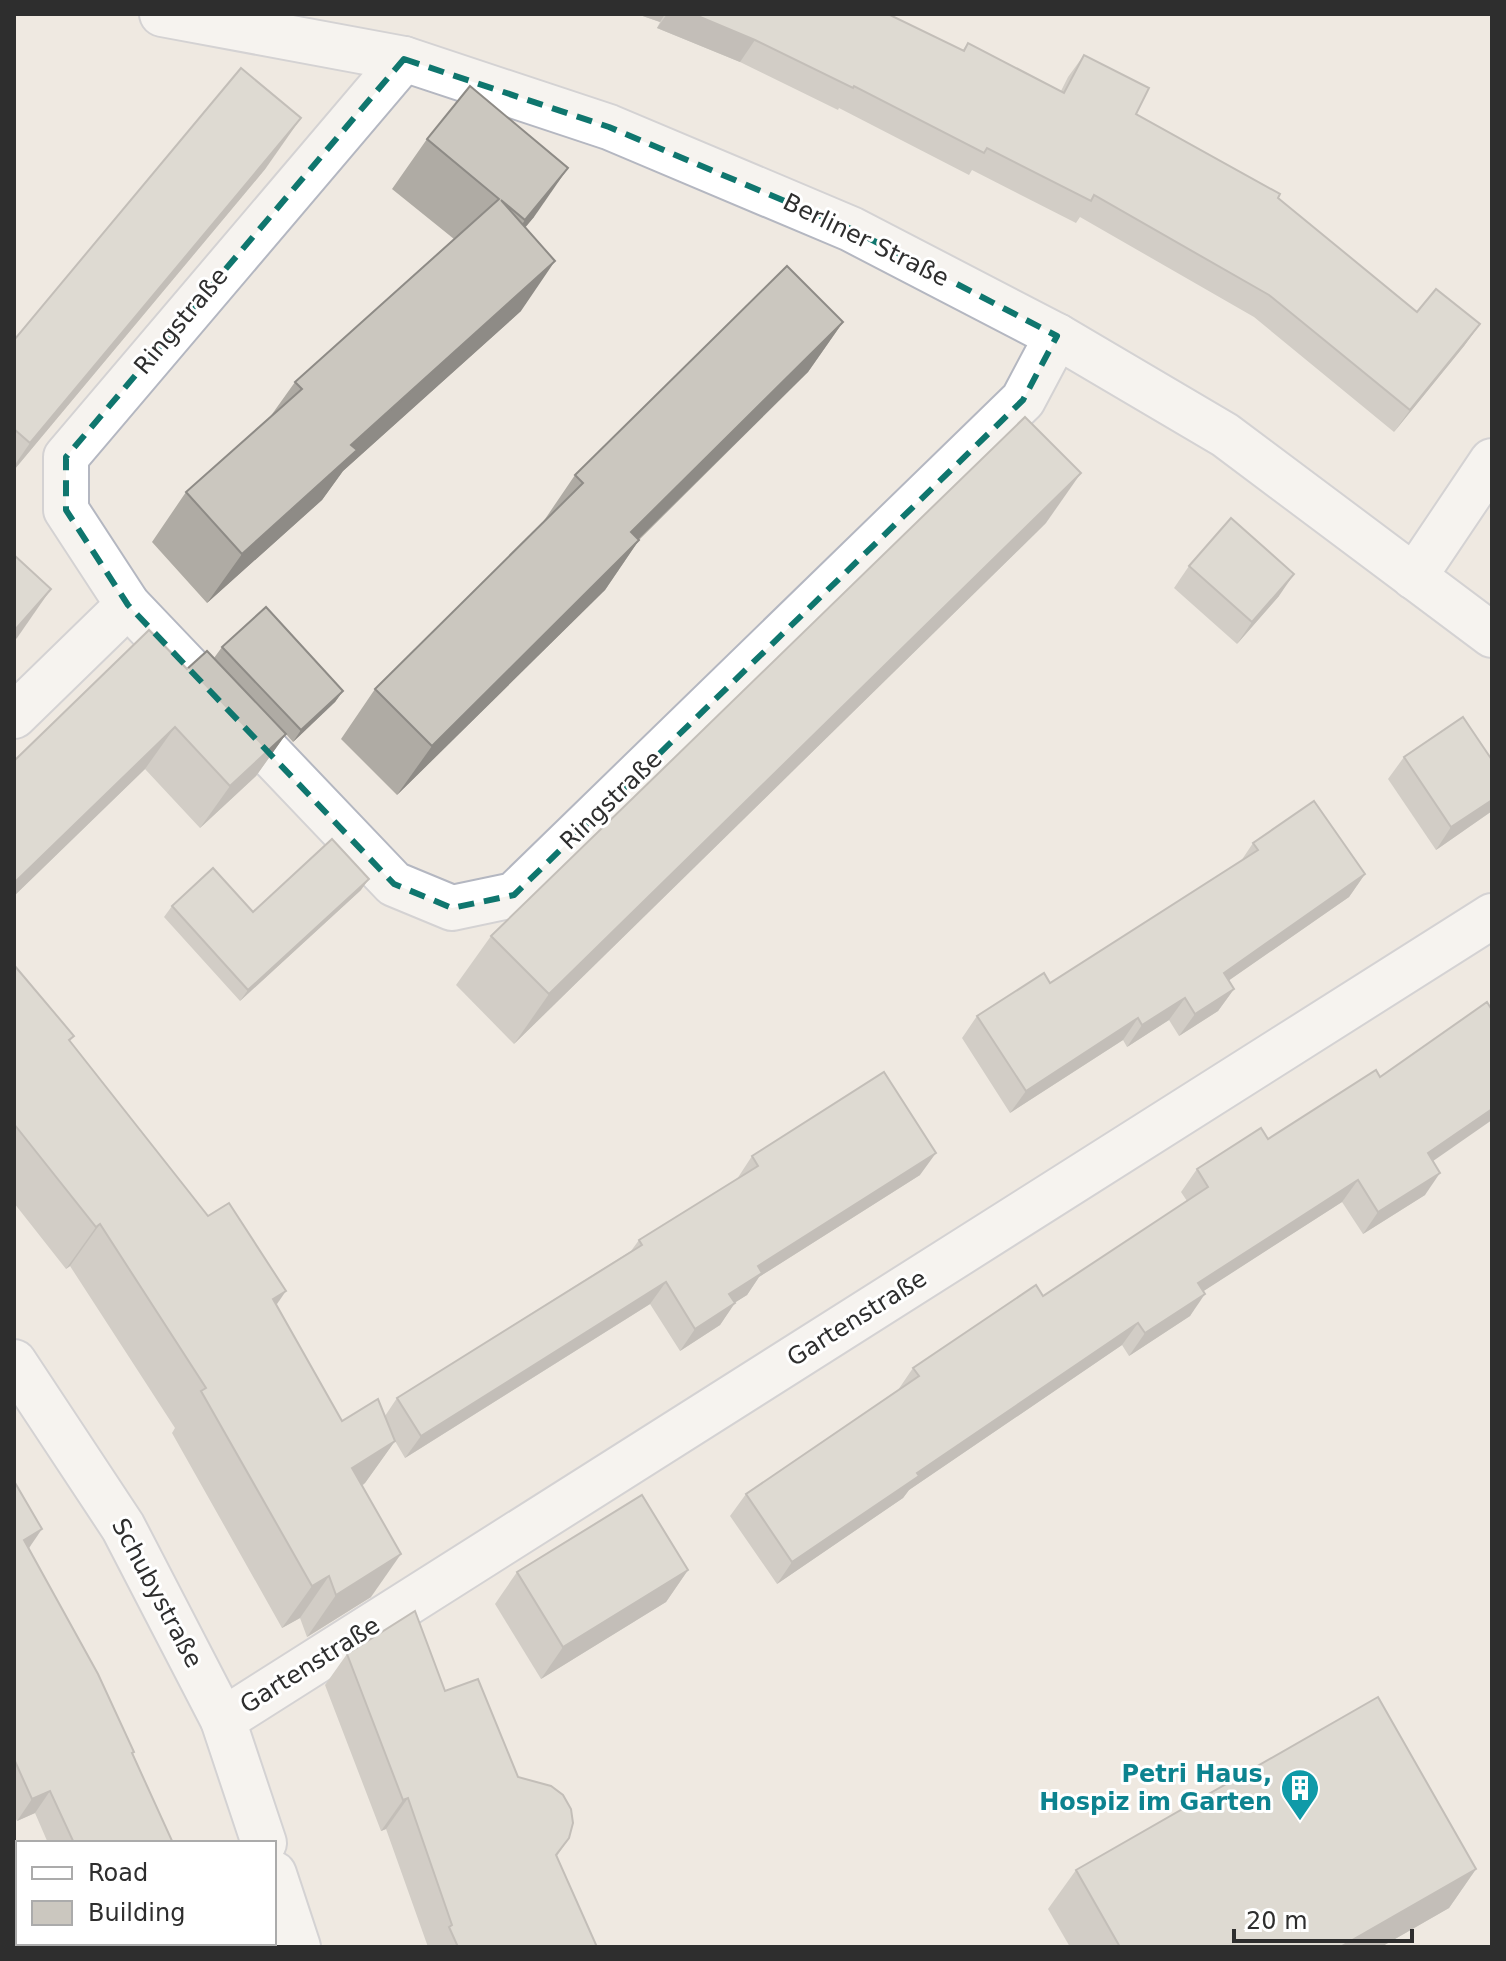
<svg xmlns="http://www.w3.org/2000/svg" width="1506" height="1961" font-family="'DejaVu Sans',sans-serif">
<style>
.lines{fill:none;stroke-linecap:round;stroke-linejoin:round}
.minor-casing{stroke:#b4b7c1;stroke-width:48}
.tertiary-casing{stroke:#b4b7c1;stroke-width:48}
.minor{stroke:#fff;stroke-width:44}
.tertiary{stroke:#fff;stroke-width:44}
.wall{fill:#afaba4}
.shaded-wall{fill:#8e8b86}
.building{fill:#cbc7bf;stroke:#8e8b86;stroke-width:2}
.marked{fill:none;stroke:#0f766e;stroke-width:6;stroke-dasharray:16 10;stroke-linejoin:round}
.labels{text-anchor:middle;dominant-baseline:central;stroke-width:6;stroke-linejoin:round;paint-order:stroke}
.street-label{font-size:24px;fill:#2e2e2e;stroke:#fff}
.culture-label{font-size:24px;font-weight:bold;fill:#0d838f;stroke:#fff;text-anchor:end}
</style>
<rect width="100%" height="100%" fill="#efe9e1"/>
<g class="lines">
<defs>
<g id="minor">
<polyline points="404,59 66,457 66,510 128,605 394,884 452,908 514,895 1023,400 1057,336"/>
<polyline points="1414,577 1492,461"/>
<polyline points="14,716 128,605"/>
<polyline points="223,1720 1492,916"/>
</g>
<g id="tertiary">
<polyline points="162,14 404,59 609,127 851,229 1057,336 1225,435 1492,635"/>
<polyline points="14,1362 123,1527 223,1720 264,1843"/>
<polyline points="274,1874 298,1947"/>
</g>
</defs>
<use href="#minor" class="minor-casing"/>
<use href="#tertiary" class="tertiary-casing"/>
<use href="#minor" class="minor"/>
<use href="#tertiary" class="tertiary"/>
</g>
<g class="wall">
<polygon points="637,14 888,14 962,51 968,43 1061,91 1068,77 1084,55 1136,114 1278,198 1417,312 1480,324 1464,346 1394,432 1254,317 1080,217 1076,223 972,170 969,175 839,108 838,110 740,62 657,28 660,22"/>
<polygon points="427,139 534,217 525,227 521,311 343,471 322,500 207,603 152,542 186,492 270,417 295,382 454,239 392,189"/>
<polygon points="266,168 14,470 14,340"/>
<polygon points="843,322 808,372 639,540 605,590 397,795 341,739 375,689 541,525 575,475"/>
<polygon points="1046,523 514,1044 456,985 491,936"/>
<polygon points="1189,566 1279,596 1237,644 1174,588"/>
<polygon points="222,647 343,691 335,702 293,742 286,734 256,776 200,828 145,769 14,896 14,761 214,658"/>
<polygon points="1404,757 1492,760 1492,811 1436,850 1388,779"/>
<polygon points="1253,843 1365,874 1349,897 1229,980 1234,989 1218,1011 1179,1036 1169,1020 1127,1047 1123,1040 1010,1113 962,1038 977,1016 1050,983 1241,861"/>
<polygon points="361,890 240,1001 164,917 172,906 253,912"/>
<polygon points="14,965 74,1036 70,1041 276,1305 342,1421 385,1416 397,1398 631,1251 639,1240 737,1179 752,1156 920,1175 759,1277 747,1295 735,1302 720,1325 680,1351 650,1304 405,1458 395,1441 365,1483 362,1486 371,1597 307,1637 300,1618 282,1628 172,1433 175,1428 70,1266 66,1269 14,1203"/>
<polygon points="1268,1139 1433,1161 1425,1195 1363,1234 1342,1202 1203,1291 1190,1316 1129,1356 1122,1345 909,1490 903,1498 777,1584 730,1516 746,1494 898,1390 913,1368 1043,1296 1187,1201 1181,1192 1197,1169"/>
<polygon points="14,1481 28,1548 133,1754 173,1843 48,1843 35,1813 17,1821 14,1815"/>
<polygon points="688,1570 666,1602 541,1679 495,1604 517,1572"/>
<polygon points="347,1654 445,1691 569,1838 557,1856 597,1947 428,1947 386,1829 381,1831 325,1685"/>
<polygon points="1476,1869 1449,1908 1381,1947 1070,1947 1048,1909 1076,1870"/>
</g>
<g class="shaded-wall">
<polygon points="637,14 665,14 660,22"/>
<polygon points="667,14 693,14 755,40 740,62 657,28"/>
<polygon points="301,118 266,168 14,470 14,466 30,443"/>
<polygon points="568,168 534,217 490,270 525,220"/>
<polygon points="555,261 521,311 343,471 322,500 207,603 242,554 351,445"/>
<polygon points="843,322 808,372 596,581 631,532"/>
<polygon points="1480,324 1464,346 1394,432 1410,410"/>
<polygon points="1081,473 1046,523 514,1044 549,994"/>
<polygon points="639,540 605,590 397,795 432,746"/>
<polygon points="1294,574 1279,596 1237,644 1252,622"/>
<polygon points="51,589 17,638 14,641 14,631"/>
<polygon points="343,691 335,702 293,742 301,730"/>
<polygon points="175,727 145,769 14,896 14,883"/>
<polygon points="286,734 256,776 200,828 230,786"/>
<polygon points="1492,800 1492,811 1436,850 1451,827"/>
<polygon points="1365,874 1349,897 1208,995 1224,973"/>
<polygon points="369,879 361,890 240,1001 248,990"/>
<polygon points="1234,989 1218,1011 1179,1036 1195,1014"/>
<polygon points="1185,998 1169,1020 1127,1047 1142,1025"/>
<polygon points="1138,1018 1123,1040 1010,1113 1026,1091"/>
<polygon points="1492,1109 1492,1120 1413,1175 1428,1153"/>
<polygon points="936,1153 920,1175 759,1277 747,1295 714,1316 729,1294 758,1266"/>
<polygon points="1440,1173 1425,1195 1363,1234 1378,1212"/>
<polygon points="1358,1180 1342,1202 1182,1305 1198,1283"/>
<polygon points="100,1224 70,1266 66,1269 96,1227"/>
<polygon points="666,1282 650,1304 405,1458 421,1436"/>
<polygon points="286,1291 257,1333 273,1299"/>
<polygon points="1205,1294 1190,1316 1129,1356 1145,1333"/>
<polygon points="735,1303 720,1325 680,1351 695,1329"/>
<polygon points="1138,1323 1122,1345 909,1490 903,1498 777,1584 792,1562 917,1473"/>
<polygon points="395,1441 365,1483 322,1510 352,1468"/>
<polygon points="42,1529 27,1551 24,1540"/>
<polygon points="401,1554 371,1597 307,1637 336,1595"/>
<polygon points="688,1570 666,1602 541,1679 563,1647"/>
<polygon points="329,1576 300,1618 282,1628 312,1586"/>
<polygon points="50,1791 35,1813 17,1821 32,1799"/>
<polygon points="408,1798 386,1829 381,1831 403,1800"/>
<polygon points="1476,1869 1449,1908 1381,1947 1340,1947"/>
</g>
<g class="building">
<polygon points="693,14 888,14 964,51 968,43 1064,93 1084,55 1149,88 1136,114 1280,194 1278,198 1417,312 1436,289 1480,324 1410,410 1269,295 1094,195 1091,201 987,148 984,153 854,86 853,88 755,40"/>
<polygon points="241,68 301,118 30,443 14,429 14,340"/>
<polygon points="470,86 568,168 525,220 501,200 555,261 351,445 357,450 242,554 186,492 302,389 295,382 499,199 427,139"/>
<polygon points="787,266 843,322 631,532 639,540 432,746 375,689 583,483 575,475"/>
<polygon points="1025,417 1081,473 549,994 491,936"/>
<polygon points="1231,518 1294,574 1252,622 1189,566"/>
<polygon points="14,555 51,589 14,631"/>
<polygon points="266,607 343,691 301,730 222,647"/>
<polygon points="149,630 187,669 207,651 286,734 230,786 175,727 14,883 14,761"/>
<polygon points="1463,717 1492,760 1492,800 1451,827 1404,757"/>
<polygon points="1314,801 1365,874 1224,973 1234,989 1195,1014 1185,998 1142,1025 1138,1018 1026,1091 977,1016 1044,973 1050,983 1258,850 1253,843"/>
<polygon points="332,839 369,879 248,990 172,906 213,868 253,912"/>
<polygon points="14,965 74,1036 69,1040 208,1216 229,1203 286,1291 273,1299 342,1421 378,1399 395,1441 352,1468 401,1554 336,1595 329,1576 312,1586 201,1391 206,1388 100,1224 96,1227 14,1124"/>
<polygon points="1487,1002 1492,1010 1492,1109 1428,1153 1440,1173 1378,1212 1358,1180 1198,1283 1205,1294 1145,1333 1138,1323 917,1473 919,1476 792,1562 746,1494 919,1376 913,1368 1036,1285 1043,1296 1208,1187 1197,1169 1261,1128 1268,1139 1376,1070 1380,1077"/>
<polygon points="884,1072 936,1153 758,1266 762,1273 729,1294 735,1303 695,1329 666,1282 421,1436 397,1398 642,1245 639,1240 758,1166 752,1156"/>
<polygon points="14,1481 42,1529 24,1540 98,1674 134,1752 132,1753 173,1843 74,1843 50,1791 32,1799 14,1759"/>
<polygon points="642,1495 688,1570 563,1647 517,1572"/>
<polygon points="415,1611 445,1691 478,1679 518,1777 551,1786 563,1795 571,1809 573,1823 569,1838 556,1855 597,1947 458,1947 449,1927 452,1925 408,1798 403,1800 347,1654"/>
<polygon points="1378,1697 1476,1869 1340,1947 1120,1947 1076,1870"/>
<polygon points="97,1943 213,1943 215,1947 94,1947 93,1945"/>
</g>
<path d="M0 0H1506V1961H0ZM404 59 609 127 851 229 1057 336 1023 400 514 895 452 908 394 884 128 605 66 510V457Z" fill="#efe9e1" fill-opacity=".55" fill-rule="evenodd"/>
<path class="marked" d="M404 59 609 127 851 229 1057 336 1023 400 514 895 452 908 394 884 128 605 66 510V457Z"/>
<defs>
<symbol id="building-pin" viewBox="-11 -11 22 30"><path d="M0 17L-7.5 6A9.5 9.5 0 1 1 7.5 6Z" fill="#0f9aa8" stroke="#fff"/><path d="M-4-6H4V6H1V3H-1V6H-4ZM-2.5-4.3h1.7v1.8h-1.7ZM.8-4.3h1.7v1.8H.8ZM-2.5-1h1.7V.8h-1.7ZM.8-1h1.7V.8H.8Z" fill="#fff"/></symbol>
</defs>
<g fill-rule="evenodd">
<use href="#building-pin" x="1278" y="1766" width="44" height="60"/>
</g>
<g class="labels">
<g class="street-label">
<text transform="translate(866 240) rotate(26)">Berliner Straße</text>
<text transform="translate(181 321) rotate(-50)">Ringstraße</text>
<text transform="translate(611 800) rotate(-44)">Ringstraße</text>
<text transform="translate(857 1318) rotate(-32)">Gartenstraße</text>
<text transform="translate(157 1593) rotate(62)">Schubystraße</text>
<text transform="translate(310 1665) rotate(-32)">Gartenstraße</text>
</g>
<g class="culture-label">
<text x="1272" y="1774">Petri Haus,<tspan x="1272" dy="28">Hospiz im Garten</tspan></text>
</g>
</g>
<rect width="1506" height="1961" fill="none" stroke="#2e2e2e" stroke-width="32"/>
<rect x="16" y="1841" width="260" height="104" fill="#ffffff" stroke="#ababab" stroke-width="2"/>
<rect x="32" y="1867" width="40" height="12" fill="#ffffff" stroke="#ababab" stroke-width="2"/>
<text x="88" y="1881" font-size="24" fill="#2e2e2e">Road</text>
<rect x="32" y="1901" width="40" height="24" fill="#cbc7bf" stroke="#ababab" stroke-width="2"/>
<text x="88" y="1921" font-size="24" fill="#2e2e2e">Building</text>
<path d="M1234 1929v12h178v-12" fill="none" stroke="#2e2e2e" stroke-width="4"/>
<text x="1246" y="1929" font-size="24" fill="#2e2e2e" stroke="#ffffff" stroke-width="6" paint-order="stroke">20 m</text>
</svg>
